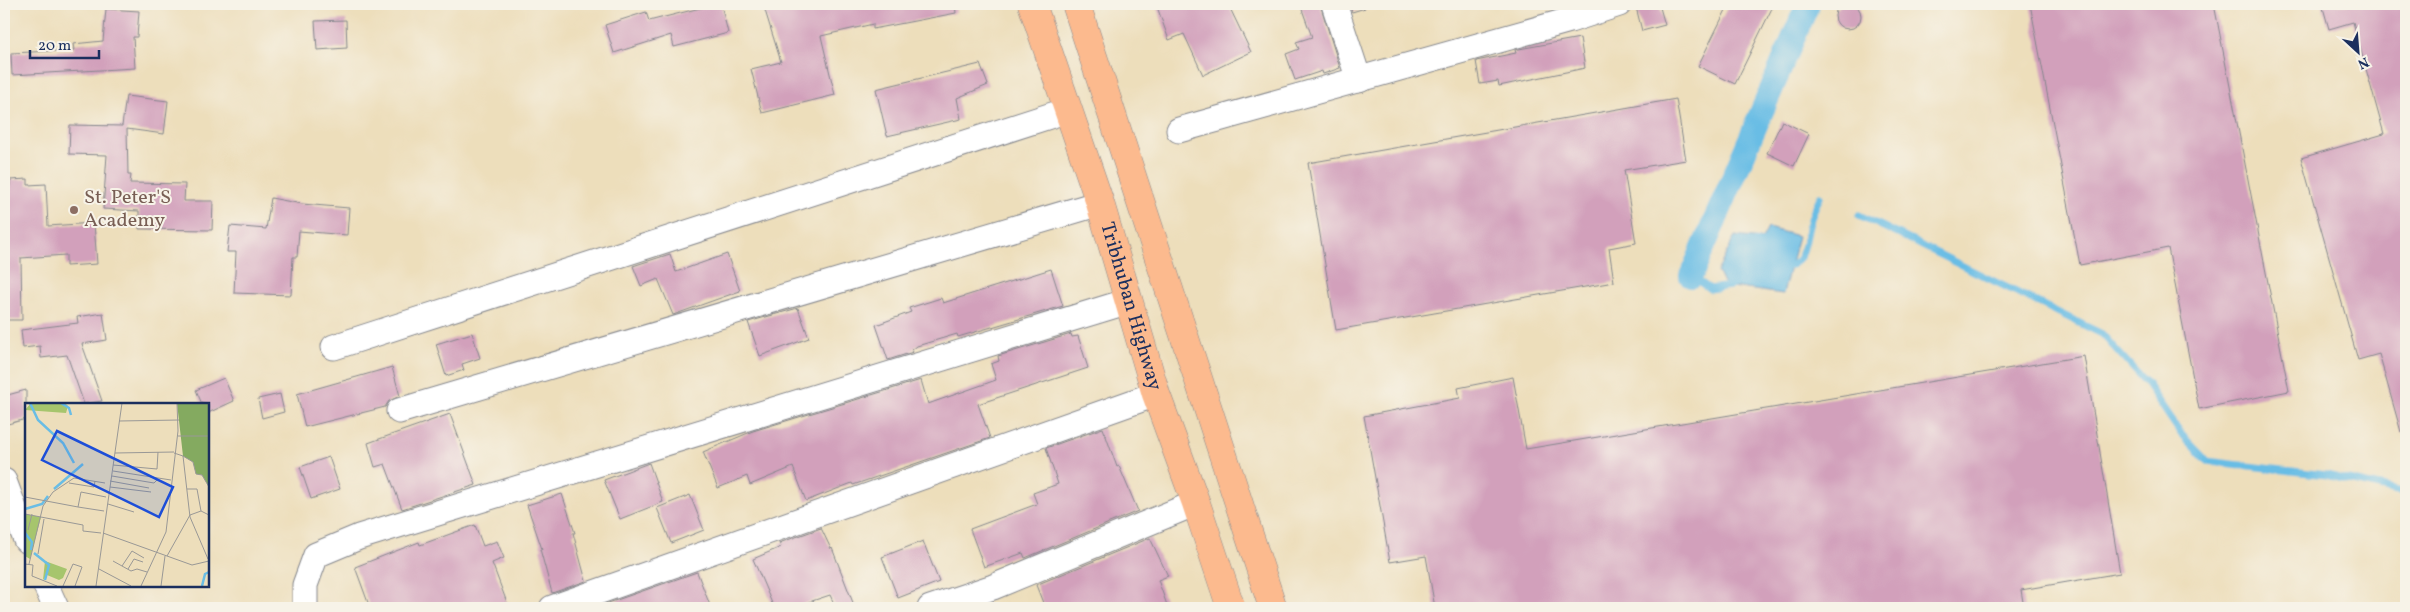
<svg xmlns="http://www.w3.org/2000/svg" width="2410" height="612" font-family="Vollkorn,serif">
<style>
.water{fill:#69bde5;stroke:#4276a2}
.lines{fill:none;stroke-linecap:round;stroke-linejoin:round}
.stream{stroke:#69bde5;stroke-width:7}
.canal{stroke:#69bde5;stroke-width:24}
.building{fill:#d2a0bb}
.street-casing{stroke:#84868c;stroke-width:27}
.highway-casing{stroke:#84868c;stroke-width:29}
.street{stroke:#fff;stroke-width:25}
.highway{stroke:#fcba8e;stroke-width:28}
.education-dot{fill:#8d6e63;stroke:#f7f3e8;stroke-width:2}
.labels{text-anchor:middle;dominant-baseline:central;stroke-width:4;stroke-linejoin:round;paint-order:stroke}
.education-label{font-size:20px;fill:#785e54;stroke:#f7f3e8;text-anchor:start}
.street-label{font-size:20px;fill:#1b2f5e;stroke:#f7f3e8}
.inset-river{fill:none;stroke:#69bde5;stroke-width:2.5}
.inset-road{fill:none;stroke:#999896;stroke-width:1}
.view{fill:#1d4ed8;fill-opacity:0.15;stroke:#1d4ed8;stroke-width:2.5}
.inset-edge{fill:none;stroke:#1b2f5e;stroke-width:2.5}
</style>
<rect width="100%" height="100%" fill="#f7f3e8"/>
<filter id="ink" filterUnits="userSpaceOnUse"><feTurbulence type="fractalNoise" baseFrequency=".02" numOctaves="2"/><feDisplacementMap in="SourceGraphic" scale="10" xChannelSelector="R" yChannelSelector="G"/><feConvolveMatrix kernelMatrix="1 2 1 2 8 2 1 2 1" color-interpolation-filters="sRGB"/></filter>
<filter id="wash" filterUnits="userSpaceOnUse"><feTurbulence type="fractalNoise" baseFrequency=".0096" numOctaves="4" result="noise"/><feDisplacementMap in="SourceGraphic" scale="20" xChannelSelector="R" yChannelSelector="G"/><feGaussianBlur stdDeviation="1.12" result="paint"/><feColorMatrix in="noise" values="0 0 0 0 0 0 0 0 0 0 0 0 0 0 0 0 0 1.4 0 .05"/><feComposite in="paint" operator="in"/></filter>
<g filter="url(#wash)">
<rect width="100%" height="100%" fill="#eddebb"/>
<polygon class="water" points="1768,228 1798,236 1783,294 1725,286 1717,272 1735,236 1762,239"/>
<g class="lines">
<g class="stream">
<polyline points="1859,215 2102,334 2147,384 2181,434 2207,461 2326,475 2406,493"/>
<path d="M1782 268C1808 265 1804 238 1811 219 1813 211 1817 204 1820 197"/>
<polyline points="1691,276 1710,289 1730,286 1737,281"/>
</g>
<polyline class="canal" points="1691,276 1808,4"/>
</g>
<g id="blocks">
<g class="building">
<circle cx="1848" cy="16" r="13"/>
<polygon points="716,4 721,4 728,33 674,47 671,35 614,53 605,25 646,12 649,21"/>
<polygon points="763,4 955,4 956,13 873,29 873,24 821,36 835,95 762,113 751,69 781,62"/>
<polygon points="1156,4 1228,4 1251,52 1203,75 1184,34 1169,40"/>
<polygon points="1300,4 1320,4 1340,68 1323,74 1322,71 1295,80 1286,54 1299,49 1296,42 1312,37"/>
<polygon points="1349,4 1365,4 1365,8 1352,12"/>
<polygon points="1649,4 1659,4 1665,25 1642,31 1636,7"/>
<polygon points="1729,4 1774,4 1735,84 1698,66"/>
<polygon points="2030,4 2214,4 2289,391 2199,409 2168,248 2080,265"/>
<polygon points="2322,4 2406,4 2406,431 2401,432 2379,354 2358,360 2301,158 2384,134 2353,22 2329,29"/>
<polygon points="106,9 139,11 137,37 133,37 135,68 12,75 11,53 74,50 73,44 103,41"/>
<polygon points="346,20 347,48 317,50 315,21"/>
<polygon points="1580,38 1585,68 1499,86 1498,81 1480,84 1476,61 1516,53 1515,50 1519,49"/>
<polygon points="980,64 988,85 957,98 961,119 887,136 876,89"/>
<polygon points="126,96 168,101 164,134 127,129 128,175 131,175 130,183 185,184 184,201 213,201 212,230 139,229 139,211 103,209 107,155 69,154 70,125 122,126"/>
<polygon points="1676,99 1686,160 1624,170 1636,243 1609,248 1614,282 1336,330 1308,163"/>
<polygon points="1782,121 1809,134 1794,166 1767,153"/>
<polygon points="28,179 28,185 46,184 48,226 94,223 97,264 66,266 66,255 21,258 22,320 4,320 4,186 10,186 10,180"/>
<polygon points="271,198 302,204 349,208 347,235 299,231 297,257 293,257 291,295 234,293 236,252 227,252 230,226 266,229"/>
<polygon points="670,254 676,272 727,254 740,291 673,315 658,279 641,286 633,266"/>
<polygon points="1051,269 1063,306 958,337 957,334 917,346 912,350 913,352 888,360 876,325 911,312 909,308 941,298 943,303"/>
<polygon points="798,308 809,338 760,356 748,322"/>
<polygon points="103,313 107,340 82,344 102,401 84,404 67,355 41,358 40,346 23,348 21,330 78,323 77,317"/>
<polygon points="472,333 480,358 462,364 464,370 446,376 436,344"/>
<polygon points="1071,334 1072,337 1078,336 1088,368 978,404 990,438 853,485 852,483 806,501 793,467 750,485 747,476 718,488 703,452 753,431 921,380 928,404 996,380 991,364 999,361 998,356"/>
<polygon points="2084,356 2120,573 2021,590 2024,608 1435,608 1426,556 1390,562 1364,416 1460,398 1458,388 1513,377 1526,449"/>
<polygon points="392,367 400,396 389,401 385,407 305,427 297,394"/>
<polygon points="224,378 234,401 208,413 208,404 202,404 196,390"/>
<polygon points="26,390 26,419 4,425 4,396"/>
<polygon points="280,394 284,412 262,418 258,399"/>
<polygon points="450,414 476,485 402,509 385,464 375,467 368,443"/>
<polygon points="1103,428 1117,467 1119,466 1138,511 1025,558 1023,553 984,567 970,529 1037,504 1033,493 1058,484 1046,448"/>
<polygon points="329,457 340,489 311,499 300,467"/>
<polygon points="649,463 663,502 620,519 604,480"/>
<polygon points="562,494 575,533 573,533 586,581 552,593 540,549 542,549 527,505"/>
<polygon points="690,495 704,530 671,543 657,508"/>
<polygon points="475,525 483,546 497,541 504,558 492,563 509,608 370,608 355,567 419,542 420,545"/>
<polygon points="821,528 831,549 832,548 855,608 836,608 830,595 791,608 774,608 753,559 781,547 779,543"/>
<polygon points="1150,538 1168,576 1158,580 1168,608 1045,608 1036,585"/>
<polygon points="923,541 939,582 898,598 882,557"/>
<polygon points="697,572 711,608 594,608"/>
</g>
</g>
</g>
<g filter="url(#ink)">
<use href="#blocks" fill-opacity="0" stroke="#84868c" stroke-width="1"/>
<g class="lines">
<defs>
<g id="street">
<polyline points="1334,4 1359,80"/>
<polyline points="1179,130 1570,20 1619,4"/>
<polyline points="334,347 1068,110"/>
<polyline points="399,411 1100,203"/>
<polyline points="4,481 26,540"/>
<polyline points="46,586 56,608"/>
<polyline points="305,608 305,585 316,555 359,537 1129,301"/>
<polyline points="552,608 1156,394"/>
<polyline points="930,608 993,587 1196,503"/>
</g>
<g id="highway">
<path id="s1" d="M1032 4 1100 203 1156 394 1196 503 1231 608"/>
<polyline points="1076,4 1273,608"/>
</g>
</defs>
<use href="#street" class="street-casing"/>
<use href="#highway" class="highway-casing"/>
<use href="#street" class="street"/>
<use href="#highway" class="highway"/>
</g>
</g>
<circle class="education-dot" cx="74" cy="210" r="5"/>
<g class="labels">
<g class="education-label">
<text x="84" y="198">St. Peter'S<tspan x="84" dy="23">Academy</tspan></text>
</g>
<g class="street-label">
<text stroke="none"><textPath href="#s1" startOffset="318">Tribhuban Highway</textPath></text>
</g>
</g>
<g transform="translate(25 403)">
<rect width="184" height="184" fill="#eddebb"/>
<path d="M6 0H40L43 3 41 10 0 7ZM0 111 16 114 5 156 0 153ZM20 158 42 166 38 175 34 177 22 172 18 177Z" fill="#a6c56d"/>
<path d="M152 0H184V84L177 72 171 71 168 59 158 53Z" fill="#84aa60"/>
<path class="inset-river" d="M5 0 13 17 38 40 49 60M36 0 44 5 46 12M29 86 58 61M0 106 17 101 23 93M0 130 7 139 6 147M9 150 24 162 20 177M177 183 180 171 184 169"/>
<path class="inset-road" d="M94 18 154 17M153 33H184M90 50 149 49M149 50 158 53 165 114 183 156M158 53 168 59 171 71 177 72 184 84M88 62 132 66 133 49M88 68 146 77M87 73 129 80 133 76M85 78 124 85M44 80 69 84 70 78M85 84 126 89M162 86H172L176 108M0 94 53 104 56 89 81 94M83 101 109 109M53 104 79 108M0 111 58 122V128L76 130M3 127 7 111M78 130 167 162 184 158M13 151 19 116M142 153 165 112 176 108 184 112M88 158 106 168 112 166 122 169M0 161 8 162 7 173 32 183M4 161 18 103 28 89 49 75 80 80M97 163 107 148 119 155M74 166 106 183M103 166 109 156 118 159M38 183 48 161 57 164 50 183M71 183 97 0M116 183 141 129 153 28 152 0M136 183 140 153"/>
<path class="view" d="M32 28 148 84 134 114 17 57Z"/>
<rect width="184" height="184" class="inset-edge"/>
</g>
<rect width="2410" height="612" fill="none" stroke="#f7f3e8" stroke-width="20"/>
<g transform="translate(2358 52) rotate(154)" stroke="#f7f3e8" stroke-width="4" paint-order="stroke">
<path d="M0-4L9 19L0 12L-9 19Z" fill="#1b2f5e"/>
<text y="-8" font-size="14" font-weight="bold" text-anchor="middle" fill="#1b2f5e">N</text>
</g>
<path d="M30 50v8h69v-8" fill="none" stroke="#1b2f5e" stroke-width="2.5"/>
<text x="38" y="50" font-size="15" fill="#1b2f5e" stroke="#f7f3e8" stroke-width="4" paint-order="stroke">20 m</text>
</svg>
